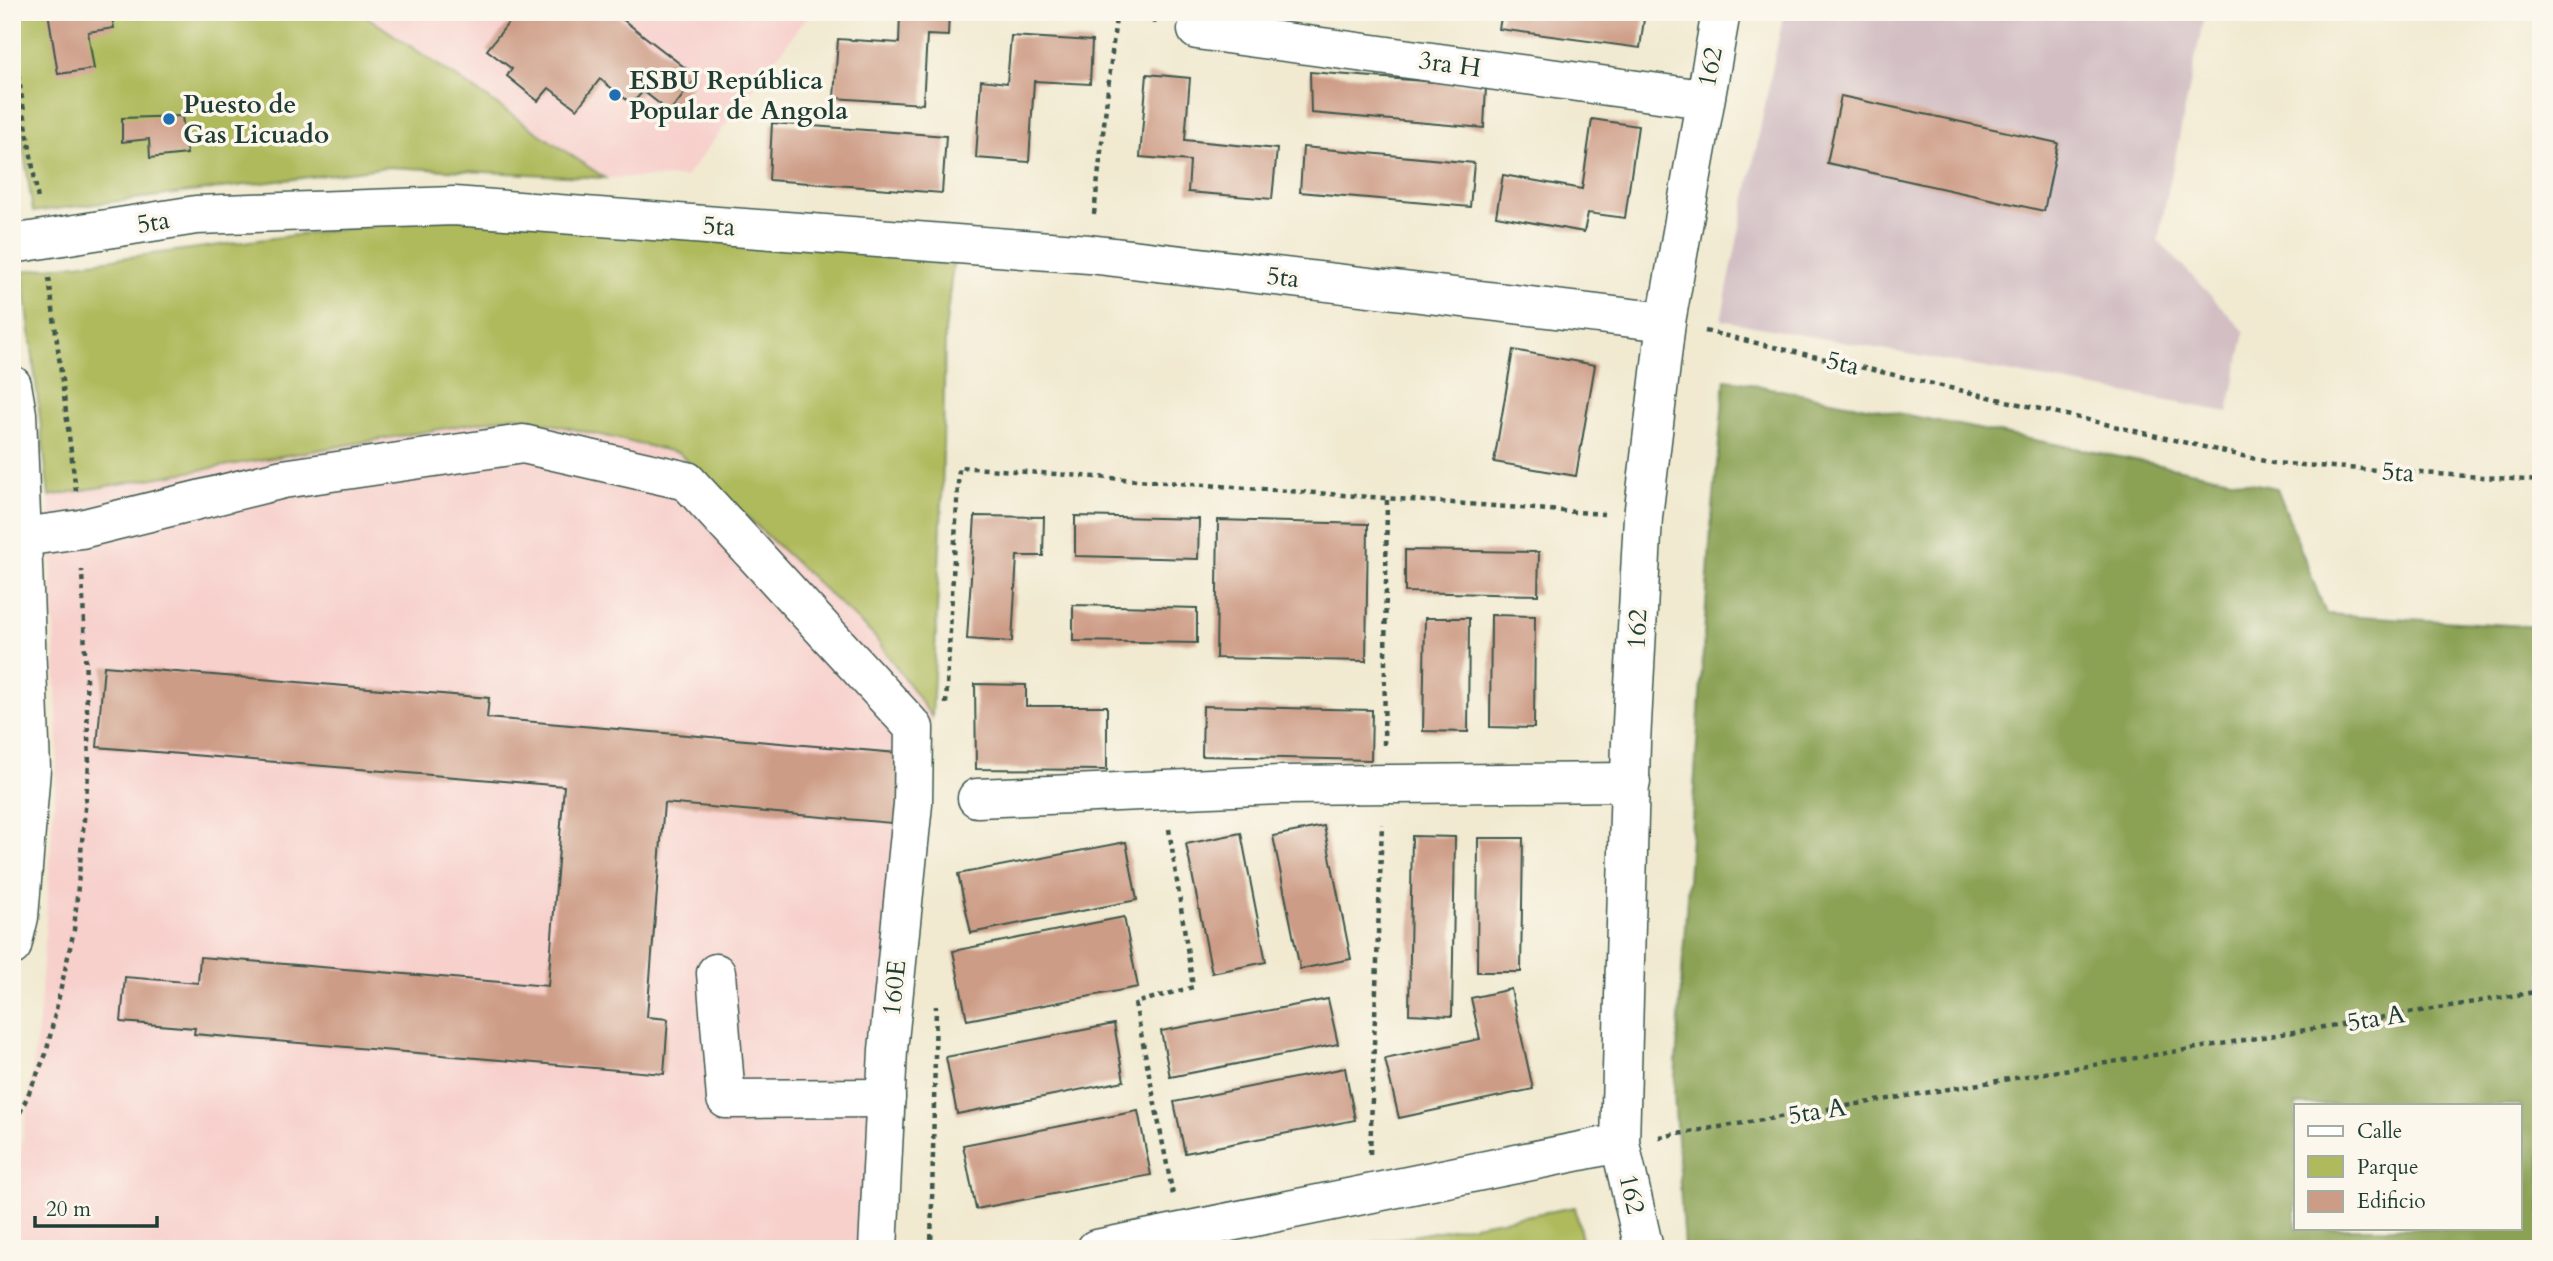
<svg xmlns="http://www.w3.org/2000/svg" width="2553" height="1261" font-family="Cardo,serif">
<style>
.built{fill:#f7d0cc}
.industrial{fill:#d2bec3}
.green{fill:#afba5c;stroke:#677c48;stroke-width:2}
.forest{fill:#8ba254;stroke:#557044;stroke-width:2;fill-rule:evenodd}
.building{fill:#cd9c86}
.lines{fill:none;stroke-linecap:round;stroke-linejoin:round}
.minor-casing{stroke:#3e574c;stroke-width:41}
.major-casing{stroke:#3e574c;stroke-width:41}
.path{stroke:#3e574c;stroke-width:4.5;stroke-dasharray:5 5;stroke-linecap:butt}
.minor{stroke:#fff;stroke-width:38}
.major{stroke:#fff;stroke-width:38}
.poi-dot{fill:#1f6fb2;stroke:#fbf7ec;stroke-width:2.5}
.labels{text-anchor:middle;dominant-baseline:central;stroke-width:7;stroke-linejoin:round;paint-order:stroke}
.street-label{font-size:26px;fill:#1f3d34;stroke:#fbf7ec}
.poi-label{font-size:26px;font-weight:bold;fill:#1f3d34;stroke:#fbf7ec;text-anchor:start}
</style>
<rect width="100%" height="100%" fill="#fbf7ec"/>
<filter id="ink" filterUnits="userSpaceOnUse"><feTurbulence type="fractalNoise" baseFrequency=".0143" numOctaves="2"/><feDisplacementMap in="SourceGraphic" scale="14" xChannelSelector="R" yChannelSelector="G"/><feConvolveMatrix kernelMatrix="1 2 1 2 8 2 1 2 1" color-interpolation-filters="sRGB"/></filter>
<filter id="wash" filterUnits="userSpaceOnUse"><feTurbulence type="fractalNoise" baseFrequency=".00686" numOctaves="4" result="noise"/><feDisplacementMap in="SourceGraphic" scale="28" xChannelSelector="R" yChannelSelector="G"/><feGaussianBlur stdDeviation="1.57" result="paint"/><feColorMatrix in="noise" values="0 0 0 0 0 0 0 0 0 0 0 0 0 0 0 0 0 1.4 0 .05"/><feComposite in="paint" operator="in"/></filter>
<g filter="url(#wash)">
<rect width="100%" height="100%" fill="#f1ead1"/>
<g class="built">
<polygon points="360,12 811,12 686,177 605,178"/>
<polygon points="516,416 679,453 874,636 932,717 881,1249 12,1249 12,1186 20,1159 39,1021 58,743 49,496"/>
</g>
<polygon class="industrial" points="1784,12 2205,12 2158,240 2245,332 2228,412 1721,320"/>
<g class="green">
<polygon points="12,12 360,12 605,178 388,167 33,212 12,72"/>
<polygon points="433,217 956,238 945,332 942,503 932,717 874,636 679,453 516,416 49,496 23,271"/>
<polygon points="1575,1207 1584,1249 1338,1249"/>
</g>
<path class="forest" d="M1725 379 2277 488 2326 614 2541 627V1249H1684L1674 1094 1711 529ZM2296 1105H2520V1228H2296Z"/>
<g id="blocks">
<g class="building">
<polygon points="48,12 111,12 114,28 88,32 94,69 58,74"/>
<polygon points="496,12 613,12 697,77 670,112 643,91 632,104 600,79 577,109 549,88 538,101 507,76 512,69 487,50 509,22"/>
<polygon points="900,12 949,12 948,36 927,35 923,104 834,98 838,39 899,43"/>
<polygon points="1502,12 1645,12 1640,48 1499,29"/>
<polygon points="1011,36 1092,41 1090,84 1034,81 1029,162 976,158 981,80 1007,83"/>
<polygon points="1310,72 1486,86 1484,128 1311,113"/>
<polygon points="1147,74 1190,78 1185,140 1277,149 1272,199 1188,192 1190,161 1140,157"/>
<polygon points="1841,96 2058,143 2044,211 1827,163"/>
<polygon points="182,116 187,154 150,158 149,139 122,142 122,118"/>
<polygon points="1592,119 1638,126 1625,218 1588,213 1584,232 1496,216 1503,175 1582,189"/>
<polygon points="772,123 946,136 942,193 769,180"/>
<polygon points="1303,147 1474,163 1470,207 1300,192"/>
<polygon points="1513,350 1595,365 1576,476 1494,462"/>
<polygon points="975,516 1044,517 1043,556 1017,556 1012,642 967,639"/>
<polygon points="1075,516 1199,519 1198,559 1075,556"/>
<polygon points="1218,520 1368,524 1366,661 1216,658"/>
<polygon points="1405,550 1539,552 1538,595 1405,592"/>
<polygon points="1073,605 1197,608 1197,643 1073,641"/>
<polygon points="1491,615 1535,616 1534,728 1490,727"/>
<polygon points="1425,618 1469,618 1468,732 1423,731"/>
<polygon points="104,666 489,698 487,718 909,754 903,824 664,803 647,1017 668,1019 664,1074 194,1034 195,1028 121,1022 125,977 198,983 200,957 548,986 564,786 97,747"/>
<polygon points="975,684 1026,685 1026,706 1107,706 1107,770 976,769"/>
<polygon points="1203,706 1372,710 1371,760 1202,756"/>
<polygon points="1324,826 1351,959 1300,969 1273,836"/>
<polygon points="1241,833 1266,962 1212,973 1186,844"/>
<polygon points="1412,836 1455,837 1452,1016 1409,1014"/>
<polygon points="1478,838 1523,838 1521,972 1477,972"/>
<polygon points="1126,842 1137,900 971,933 958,874"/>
<polygon points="1124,917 1138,987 967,1020 953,951"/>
<polygon points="1511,989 1533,1089 1399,1118 1385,1059 1480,1039 1471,998"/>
<polygon points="1328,999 1338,1044 1170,1077 1161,1031"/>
<polygon points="1114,1024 1124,1081 957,1114 946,1057"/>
<polygon points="1345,1068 1355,1120 1185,1153 1174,1102"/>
<polygon points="1138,1111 1151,1175 976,1209 963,1145"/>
</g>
</g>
</g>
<g filter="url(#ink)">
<use href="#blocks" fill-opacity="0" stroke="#3e574c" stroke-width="2"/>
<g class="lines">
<defs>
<g id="minor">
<polyline points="1197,30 1703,99"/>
<polyline points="12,244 196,215 454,206 1089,254 1666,322"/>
<polyline points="22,537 81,529 283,479 523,444 687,481 914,728 913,804 888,1050 878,1249"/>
<polyline points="977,798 1281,785 1631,782"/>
<polyline points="716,973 726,1099 886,1098"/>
<polyline points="1096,1249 1620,1143"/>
<polyline points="1644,1249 1620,1143 1631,742 1643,517 1666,322 1721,12"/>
</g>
<polyline id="major" points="12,385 17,414 31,769 19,917 12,946"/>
</defs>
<use href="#minor" class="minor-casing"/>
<use href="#major" class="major-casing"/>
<g class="path">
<polyline points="1077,12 1142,19 1143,12"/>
<polyline points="1142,19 1159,22"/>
<polyline points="12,35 38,200"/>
<polyline points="1094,214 1116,17"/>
<polyline points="49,278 76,491"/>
<polyline points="1705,331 2273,463 2541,481"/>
<polyline points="946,704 959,467 1604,514"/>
<polyline points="1384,745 1387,497"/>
<polyline points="1169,829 1193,987 1135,1003 1173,1195"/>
<polyline points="12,1131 46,1054 74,930 89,764 82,570"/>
<polyline points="1659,1137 2541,991"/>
<polyline points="1370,1154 1382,824"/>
<polyline points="931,1249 936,1006"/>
</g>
<use href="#minor" class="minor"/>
<use href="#major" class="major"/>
</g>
</g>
<g class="poi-dot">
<circle cx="615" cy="95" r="7"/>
<circle cx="169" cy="119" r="7"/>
</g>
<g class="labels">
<g class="street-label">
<text transform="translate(1450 64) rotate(8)">3ra H</text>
<text transform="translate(1710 67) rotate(-79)">162</text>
<text transform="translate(153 222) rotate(-9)">5ta</text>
<text transform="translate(719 226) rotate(4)">5ta</text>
<text transform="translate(1283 277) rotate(7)">5ta</text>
<text transform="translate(1843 363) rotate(13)">5ta</text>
<text transform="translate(2398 472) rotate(4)">5ta</text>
<text transform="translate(1637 629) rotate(-87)">162</text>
<text transform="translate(894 988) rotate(-84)">160E</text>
<text transform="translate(2376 1018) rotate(-9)">5ta A</text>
<text transform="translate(1817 1111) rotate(-9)">5ta A</text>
<text transform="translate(1632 1194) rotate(77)">162</text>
</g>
<g class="poi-label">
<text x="629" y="80">ESBU República<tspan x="629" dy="30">Popular de Angola</tspan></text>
<text x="183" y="104">Puesto de<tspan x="183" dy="30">Gas Licuado</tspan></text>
</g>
</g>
<rect width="2553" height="1261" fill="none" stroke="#fbf7ec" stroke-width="42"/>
<rect x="2294" y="1104" width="228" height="126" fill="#fbf7ec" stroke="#a3ada2" stroke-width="2"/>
<rect x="2308" y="1126" width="35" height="10" fill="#ffffff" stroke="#a3ada2" stroke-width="2"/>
<text x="2357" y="1138" font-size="21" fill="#1f3d34">Calle</text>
<rect x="2308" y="1156" width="35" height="21" fill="#afba5c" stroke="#a3ada2" stroke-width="2"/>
<text x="2357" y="1174" font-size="21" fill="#1f3d34">Parque</text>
<rect x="2308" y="1191" width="35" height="21" fill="#cd9c86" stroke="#a3ada2" stroke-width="2"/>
<text x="2357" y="1208" font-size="21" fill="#1f3d34">Edificio</text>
<path d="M35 1216v10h122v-10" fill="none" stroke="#1f3d34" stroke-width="3.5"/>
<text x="46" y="1216" font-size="21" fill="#1f3d34" stroke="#fbf7ec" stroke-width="5" paint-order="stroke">20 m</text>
</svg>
